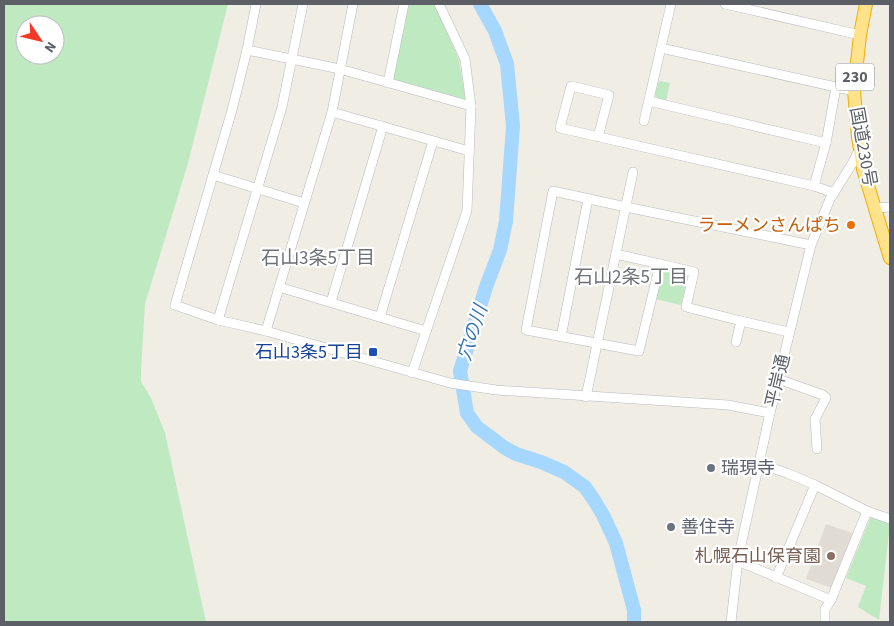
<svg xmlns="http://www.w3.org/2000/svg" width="894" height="626" font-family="'Source Sans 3','Noto Sans JP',sans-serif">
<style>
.education{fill:#e0dcd3}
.green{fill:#bfe9c0;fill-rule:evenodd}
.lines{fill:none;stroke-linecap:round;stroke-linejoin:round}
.river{stroke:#a5d7ff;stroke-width:14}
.minor-casing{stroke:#b7babf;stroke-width:10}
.highway-casing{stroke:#f4ab00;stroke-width:14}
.minor{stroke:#fff;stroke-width:9}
.highway{stroke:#ffe38c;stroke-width:12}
.food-dot{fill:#e8710a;stroke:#fff;stroke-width:2}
.transit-dot{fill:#1a4fb4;stroke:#fff;stroke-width:2}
.worship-dot{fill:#6b7280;stroke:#fff;stroke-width:2}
.education-dot{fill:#8d6e63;stroke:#fff;stroke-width:2}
.labels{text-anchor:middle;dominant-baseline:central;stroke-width:4.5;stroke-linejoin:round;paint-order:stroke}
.shield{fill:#fff;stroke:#8d9094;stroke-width:1}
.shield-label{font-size:16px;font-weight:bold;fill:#5c6066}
.street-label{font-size:18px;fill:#5c6066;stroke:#fff}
.food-label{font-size:18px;fill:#c56008;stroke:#fff;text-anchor:end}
.transit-label{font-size:18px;fill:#164399;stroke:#fff;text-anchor:end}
.worship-label{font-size:18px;fill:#5b616d;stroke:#fff;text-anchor:start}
.education-label{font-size:18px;fill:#785e54;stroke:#fff;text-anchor:end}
.neighbourhood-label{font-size:19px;fill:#6d7278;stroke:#fff}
.water-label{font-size:19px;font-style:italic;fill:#3a76b8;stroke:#fff}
</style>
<rect width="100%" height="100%" fill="#f0ede4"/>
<polygon class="education" points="826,524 855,534 835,589 806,579"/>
<g class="green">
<path d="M4 4H228L188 163 145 304 141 369V382L151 398 165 433 206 622H4ZM25 25H55V55H25Z"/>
<polygon points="408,4 435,4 459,60 466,101 394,81 393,77"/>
<polygon points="659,81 670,83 666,101 658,99 655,95"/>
<polygon points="662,269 688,275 681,305 655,299"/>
<polygon points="872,517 890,524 879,620 858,607 866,586 846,578 870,519"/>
</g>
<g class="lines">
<polyline class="river" points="480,4 495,31 507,64 513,126 506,221 500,250 486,287 460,371 467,413 477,427 505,448 516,454 541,462 564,472 585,487 594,500 603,515 616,543 634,610 634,622"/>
<defs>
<g id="minor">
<polyline points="256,4 247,50 232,110 175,305 218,320 266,331 450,383 496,390 728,405 770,413"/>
<polyline points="725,4 860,35"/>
<polyline points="661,48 854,91"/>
<polyline points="247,50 340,69 471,106"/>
<polyline points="388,83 404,4"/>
<polyline points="649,101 826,143"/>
<polyline points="332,112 469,151"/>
<polyline points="644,121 671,4"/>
<polyline points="598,137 609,95 571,86 560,128 814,186"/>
<polyline points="213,175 304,203"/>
<polyline points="834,193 814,186 826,143 836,87"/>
<polyline points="875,208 890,207"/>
<polyline points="616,254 660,264 639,351 526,330 553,191 626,207 811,245"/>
<polyline points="660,264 694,272 686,307 741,321"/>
<polyline points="279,287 426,331"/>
<polyline points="331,302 383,126"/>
<polyline points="380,317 433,141"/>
<polyline points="218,320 282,107 303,4"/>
<polyline points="266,331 332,112 353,4"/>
<polyline points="561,337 588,199"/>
<polyline points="736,342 741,321 789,332"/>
<polyline points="412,373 467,211 471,106 465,59 439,4"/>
<polyline points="778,379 823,395 826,398 815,419 817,449"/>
<polyline points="586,397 633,172"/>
<polyline points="759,464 787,473 815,485"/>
<polyline points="738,561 831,600"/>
<polyline points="776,578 815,485 867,511 890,519"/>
<polyline points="731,622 738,559 770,413 811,245 830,199 852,164 859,150"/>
<polyline points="825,622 825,609 831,600 867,511"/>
</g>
<polyline id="highway" points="866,4 860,35 854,91 858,137 863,169 890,258"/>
</defs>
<use href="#minor" class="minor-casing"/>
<use href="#highway" class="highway-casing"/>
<use href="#minor" class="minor"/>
<use href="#highway" class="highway"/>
</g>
<circle class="food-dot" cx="851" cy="225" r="5"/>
<rect class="transit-dot" x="368" y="347" width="10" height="10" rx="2.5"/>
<g class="worship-dot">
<circle cx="711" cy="468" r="5"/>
<circle cx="671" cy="527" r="5"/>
</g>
<circle class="education-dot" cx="831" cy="556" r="5"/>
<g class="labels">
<rect class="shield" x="836" y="63.5" width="38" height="27" rx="4"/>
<g class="shield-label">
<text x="855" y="77">230</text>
</g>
<g class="street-label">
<text transform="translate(863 147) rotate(80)">国道230号</text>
<text transform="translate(778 381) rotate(-77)">平岸通</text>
</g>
<g class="food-label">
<text x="841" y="225">ラーメンさんぱち</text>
</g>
<g class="transit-label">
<text x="363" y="352">石山3条5丁目</text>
</g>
<g class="worship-label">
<text x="721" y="468">瑞現寺</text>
<text x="681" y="527">善住寺</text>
</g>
<g class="education-label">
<text x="821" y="556">札幌石山保育園</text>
</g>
<g class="neighbourhood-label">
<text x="318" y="258">石山3条5丁目</text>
<text x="631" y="277">石山2条5丁目</text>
</g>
<g class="water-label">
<text transform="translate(473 333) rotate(-72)">穴の川</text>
</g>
</g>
<rect width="894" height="626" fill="none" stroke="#5c6066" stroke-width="10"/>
<g transform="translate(40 40) rotate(125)"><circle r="24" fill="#ffffff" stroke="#bebfc2"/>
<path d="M0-4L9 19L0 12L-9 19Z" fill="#f43926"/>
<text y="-8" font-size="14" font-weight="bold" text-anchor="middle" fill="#5c6066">N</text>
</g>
</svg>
